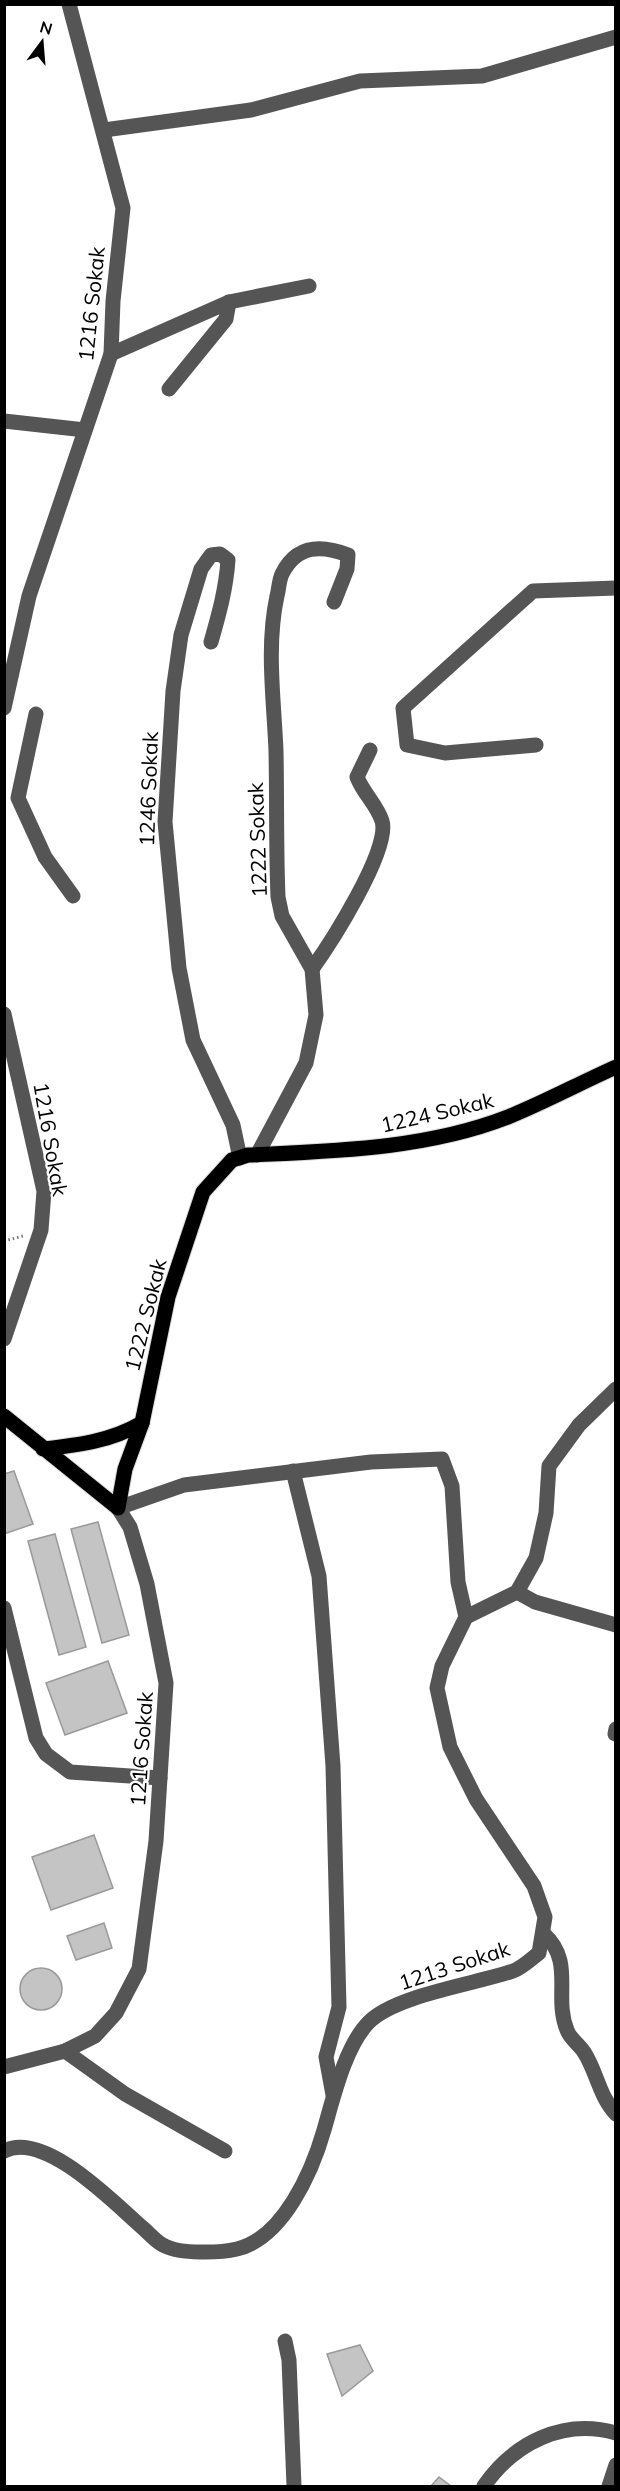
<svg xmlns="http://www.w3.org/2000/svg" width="620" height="2491" font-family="Mulish,sans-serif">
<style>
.building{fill:#c4c4c4;stroke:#999;stroke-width:1.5}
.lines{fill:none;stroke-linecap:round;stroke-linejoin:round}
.major-casing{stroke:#dbdbdb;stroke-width:17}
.path{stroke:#777;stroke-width:3;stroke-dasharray:1.5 3;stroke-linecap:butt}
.minor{stroke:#555;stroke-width:15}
.major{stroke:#000;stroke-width:15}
.labels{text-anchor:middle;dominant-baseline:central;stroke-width:4.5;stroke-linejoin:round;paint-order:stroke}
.street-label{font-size:21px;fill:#000;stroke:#fff}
</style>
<rect width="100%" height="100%" fill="#fff"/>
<g class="building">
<polygon points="14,1471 33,1524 4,1534 4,1474"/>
<polygon points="98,1522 129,1635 102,1643 71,1529"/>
<polygon points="55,1534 86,1647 59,1655 28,1541"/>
<polygon points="108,1661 127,1713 65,1735 46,1683"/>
<polygon points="94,1835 113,1888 51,1910 32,1857"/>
<polygon points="104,1923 112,1948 76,1960 67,1936"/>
<circle cx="41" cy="1989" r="21"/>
<polygon points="360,2345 373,2371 342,2396 327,2354"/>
<polygon points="439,2477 451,2486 431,2486"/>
</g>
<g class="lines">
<defs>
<g id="major">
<path d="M4 1416 118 1508 125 1469 142 1423C111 1441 79 1445 43 1449"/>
<path d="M142 1423 168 1297 203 1192 232 1160 248 1155C335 1151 426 1149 508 1117 545 1102 580 1083 616 1067"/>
</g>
</defs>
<use href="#major" class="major-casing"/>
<polyline class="path" points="4,1241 23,1236"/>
<g class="minor">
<polyline points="104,130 251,110 360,81 482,76 616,37"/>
<polyline points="111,354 229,302 309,286"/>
<polyline points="169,389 226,319 229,302"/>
<polyline points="4,421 85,430"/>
<path d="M211 642C219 614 226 589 228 560L220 554 211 555 201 569 181 635 173 691 165 822 179 968 193 1040 233 1125 240 1158"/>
<polyline points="4,708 29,596 111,354 113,301 123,208 69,4"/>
<polyline points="36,714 18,798 45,857 73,896"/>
<polyline points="536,745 445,753 407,745 403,708 533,591 616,588"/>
<path d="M312 969C330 944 391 849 382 821 377 805 363 793 357 777L370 750"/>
<polyline points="4,1014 44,1191 41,1230 4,1339"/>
<path d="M257 1155 306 1063 316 1015 312 969 282 916 278 897C276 849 277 800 276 751 274 700 266 647 277 596 279 589 279 580 282 574 297 544 322 545 348 555L347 569 334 602"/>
<polyline points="293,1471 319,1576 333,1766 339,2007 326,2057 333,2095"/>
<polyline points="517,1592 535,1602 616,1625"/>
<polyline points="4,1608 36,1738 46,1754 70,1772 160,1778"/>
<polyline points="615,1734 616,1729"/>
<path d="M544 1934C575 1962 553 1996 567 2030 570 2039 579 2044 584 2052 597 2072 599 2096 616 2114"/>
<polyline points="65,2051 125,2094 225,2151"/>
<polyline points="4,2067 65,2051 95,2036 116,2013 139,1969 156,1841 166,1683 147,1584 130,1527 118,1508 184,1485 371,1462 442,1459 452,1486 458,1582 466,1617"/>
<path d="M4 2151C45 2130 115 2204 144 2229 150 2234 157 2243 165 2246 180 2254 220 2253 237 2249 283 2238 312 2172 324 2130 333 2099 345 2046 369 2022 396 1995 476 1984 513 1971 522 1968 531 1959 539 1953L545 1917 534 1886 476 1799 450 1747 437 1688 442 1666 466 1617 517 1592 536 1558 546 1513 549 1466 579 1425 616 1389"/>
<polyline points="285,2341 289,2360 294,2486"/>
<path d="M484 2486C514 2443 563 2418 616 2433"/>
<polyline points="609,2486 616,2465"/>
</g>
<use href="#major" class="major"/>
</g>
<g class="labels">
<g class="street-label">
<text transform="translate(91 304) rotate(-84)">1216 Sokak</text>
<text transform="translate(148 789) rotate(-88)">1246 Sokak</text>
<text transform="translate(257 840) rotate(-92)">1222 Sokak</text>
<text transform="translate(437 1112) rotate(-13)">1224 Sokak</text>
<text transform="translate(51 1139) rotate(80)">1216 Sokak</text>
<text transform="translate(145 1315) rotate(-76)">1222 Sokak</text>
<text transform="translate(141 1749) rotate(-86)">1216 Sokak</text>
<text transform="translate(454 1965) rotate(-18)">1213 Sokak</text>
</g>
</g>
<rect width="620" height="2491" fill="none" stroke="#000000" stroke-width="12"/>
<g transform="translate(42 42) rotate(16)" stroke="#ffffff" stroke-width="4.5" paint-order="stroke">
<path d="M0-4.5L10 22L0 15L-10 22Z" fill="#000000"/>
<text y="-9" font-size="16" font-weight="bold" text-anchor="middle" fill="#000000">N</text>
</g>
</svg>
